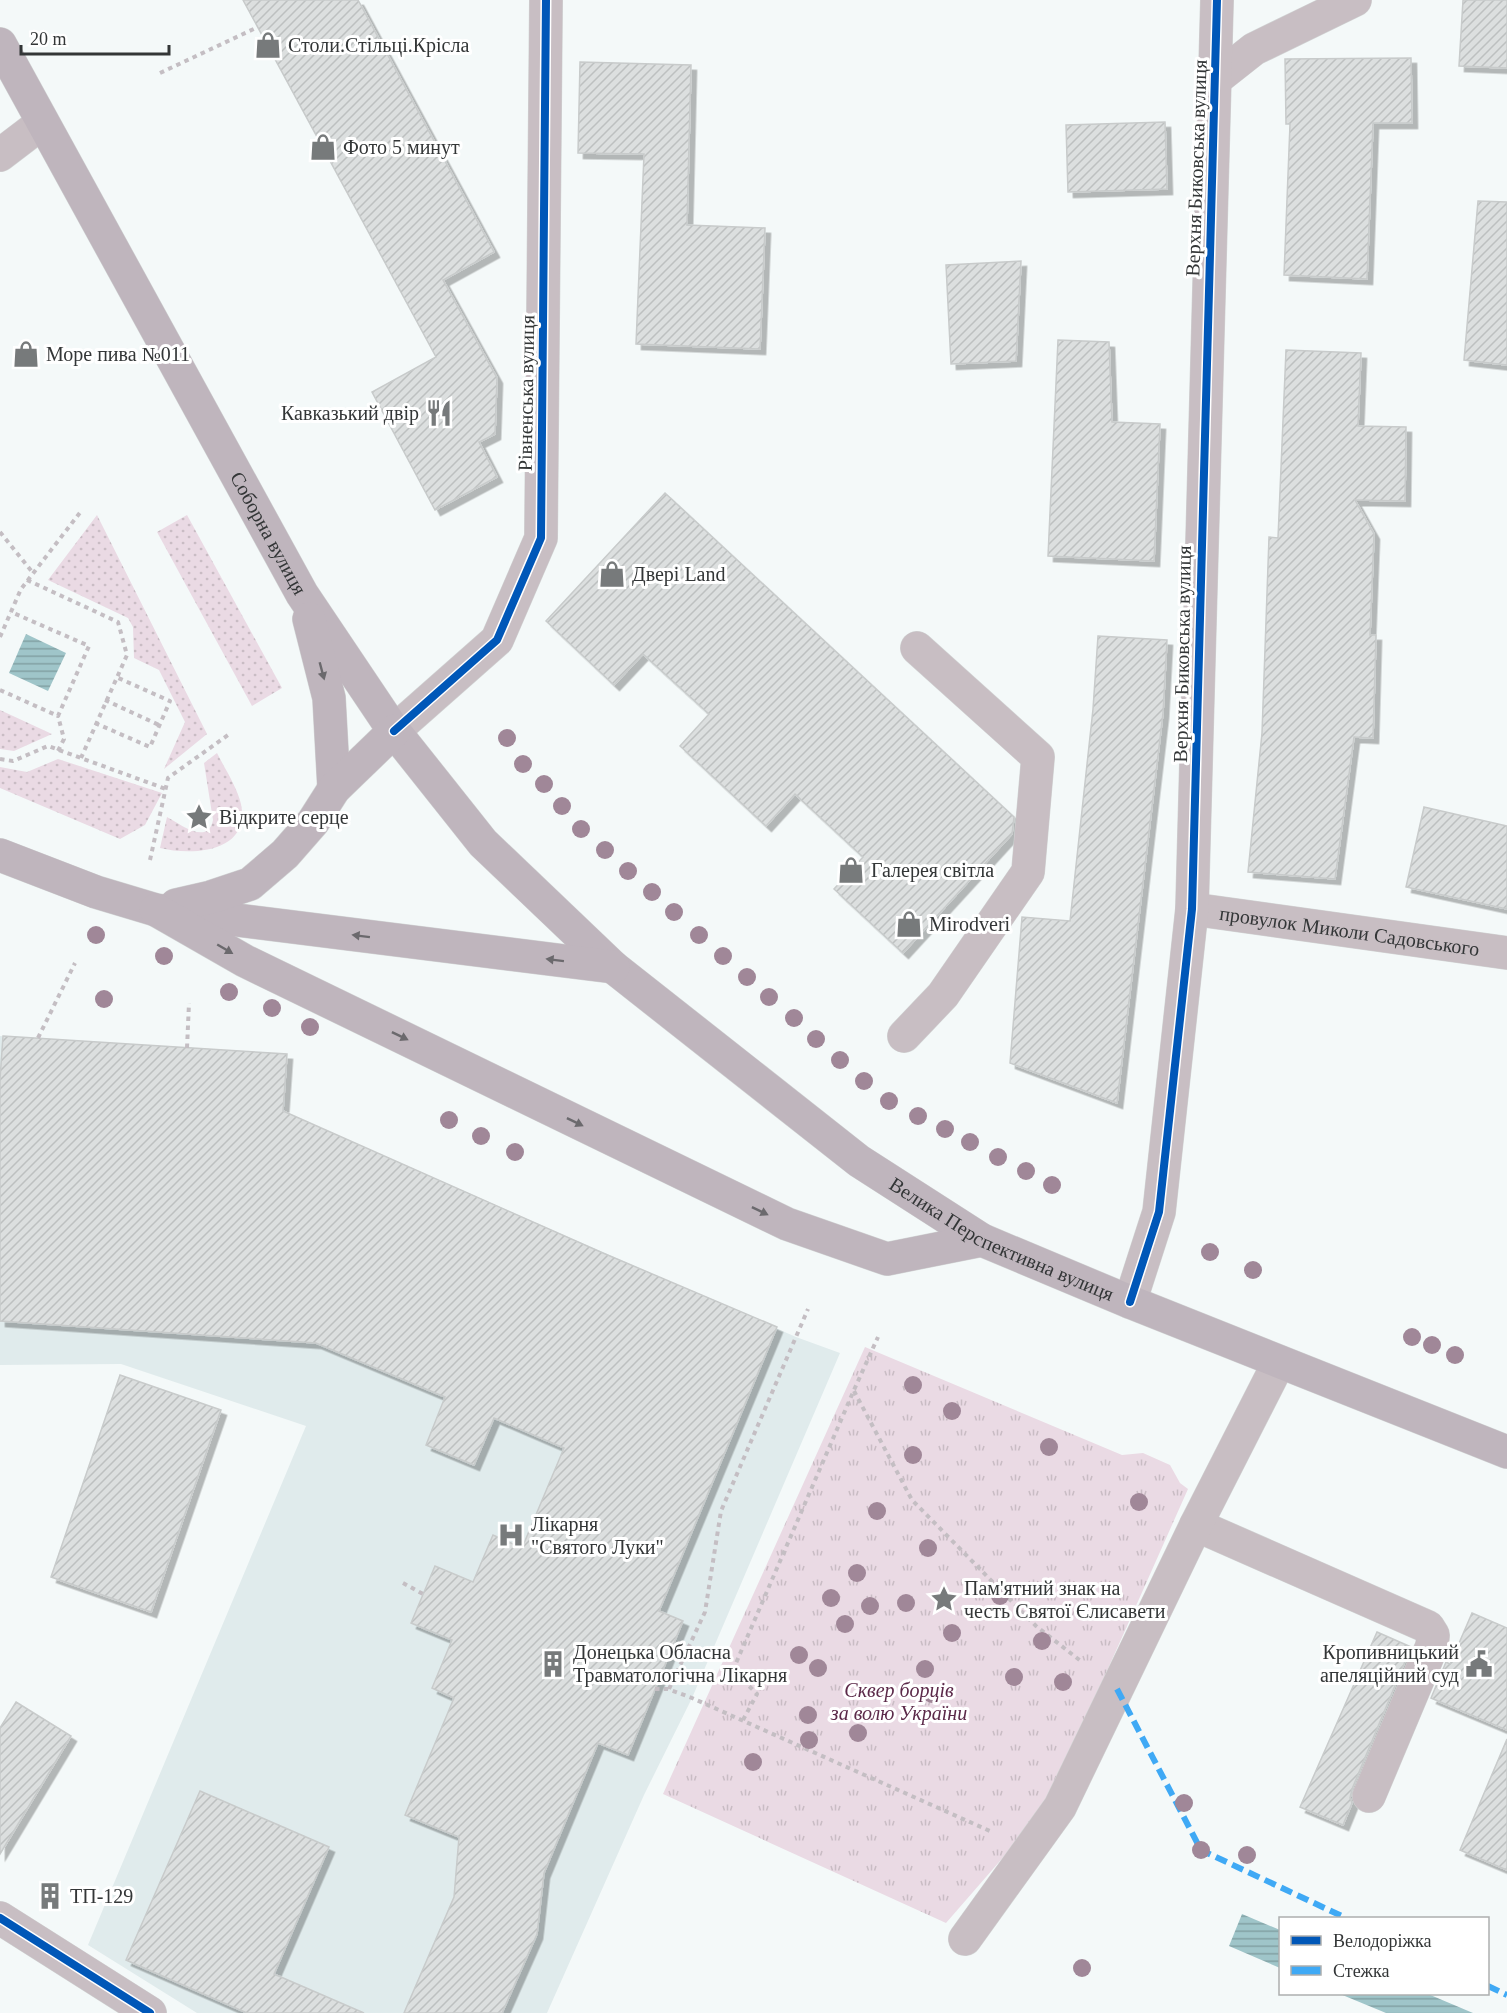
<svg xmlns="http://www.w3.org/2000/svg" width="1507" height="2013" font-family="Georgia,serif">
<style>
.built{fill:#e0ebec}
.grass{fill:url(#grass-dots)}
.park{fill:url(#park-tufts)}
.water{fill:url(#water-rules)}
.building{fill:url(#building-hatch);stroke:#c8cbcb;stroke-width:1.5;filter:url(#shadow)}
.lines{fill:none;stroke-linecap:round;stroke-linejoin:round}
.minor-casing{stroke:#d2d5d5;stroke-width:34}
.major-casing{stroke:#d2d5d5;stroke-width:34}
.path{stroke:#c4bec3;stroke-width:4;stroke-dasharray:4.5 4.5;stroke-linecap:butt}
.minor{stroke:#c8bec3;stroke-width:33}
.major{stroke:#bfb5bd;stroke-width:33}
.quiet{stroke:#3fa9f5;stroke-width:6;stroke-dasharray:12 6;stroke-linecap:butt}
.cycleway-casing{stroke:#fff;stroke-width:11}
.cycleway{stroke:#0057b8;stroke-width:8}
.tree{fill:#a08798}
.oneway{fill:#6b696d}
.labels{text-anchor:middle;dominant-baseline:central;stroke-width:6;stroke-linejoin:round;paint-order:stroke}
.poi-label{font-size:20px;fill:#333637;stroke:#fff;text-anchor:start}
.street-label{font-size:20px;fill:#333637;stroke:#fff}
.park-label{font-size:20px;font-style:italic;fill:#5b2949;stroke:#fff}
</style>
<defs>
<pattern id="grass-dots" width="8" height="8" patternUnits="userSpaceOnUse" patternTransform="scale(1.5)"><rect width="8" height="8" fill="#eadae4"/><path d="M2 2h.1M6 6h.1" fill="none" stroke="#c9bcc4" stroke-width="1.8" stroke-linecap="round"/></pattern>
<pattern id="park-tufts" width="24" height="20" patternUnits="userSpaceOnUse" patternTransform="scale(1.5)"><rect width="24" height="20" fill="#eadae4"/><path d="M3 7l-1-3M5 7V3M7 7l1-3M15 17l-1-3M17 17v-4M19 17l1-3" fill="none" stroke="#c9bcc4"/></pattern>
<pattern id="water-rules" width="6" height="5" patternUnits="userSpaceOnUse" patternTransform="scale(1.5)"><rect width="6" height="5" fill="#9fc5c9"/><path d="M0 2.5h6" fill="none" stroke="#82a1a4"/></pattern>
<pattern id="building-hatch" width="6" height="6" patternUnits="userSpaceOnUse" patternTransform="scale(1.5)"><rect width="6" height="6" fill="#dcdfdf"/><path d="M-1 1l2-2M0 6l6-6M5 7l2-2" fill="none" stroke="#bdc0c0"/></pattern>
<filter id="shadow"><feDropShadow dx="5.5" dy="5.5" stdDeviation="0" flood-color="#0004"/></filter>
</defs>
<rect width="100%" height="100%" fill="#f4f9f9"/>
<polygon class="built" points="0,1036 287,1054 284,1112 796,1337 840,1353 692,1698 644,1795 547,2013 197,2013 88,1945 306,1426 121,1364 0,1365"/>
<g class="grass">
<polygon points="97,515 207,734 164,769 185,722 159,670 134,658 133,627 128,618 48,580"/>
<polygon points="187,515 282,688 252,706 157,532"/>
<polygon points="0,710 52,734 14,751 0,749"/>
<path d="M217 753C225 769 237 787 241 804 251 852 193 856 160 848L167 817C180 824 208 846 213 820L204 763Z"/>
<polygon points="58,759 162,793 145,825 120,839 0,788 0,767 27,772"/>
</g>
<polygon class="park" points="865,1347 1122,1455 1143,1453 1170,1465 1180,1483 1188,1489 1046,1808 946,1923 663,1794"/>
<g class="water">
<polygon points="26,634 66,653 48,691 9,673"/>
<polygon points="1242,1914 1280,1930 1280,1968 1229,1946"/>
<polygon points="1340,1994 1428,1994 1473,2013 1386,2013"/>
</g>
<g class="building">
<polygon points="243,0 358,0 494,252 443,280 497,378 495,434 479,442 497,477 435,510 372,392 436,357"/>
<polygon points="1463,0 1507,0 1507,68 1459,66"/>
<polygon points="1411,58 1412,123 1373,123 1367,279 1284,275 1290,124 1286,124 1285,59"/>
<polygon points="580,62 691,65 687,225 765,228 760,349 636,344 644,154 578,153"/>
<polygon points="1165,122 1167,189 1068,192 1066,125"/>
<polygon points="1478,201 1507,202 1507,365 1464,360"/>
<polygon points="1021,261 1016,361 951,364 946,265"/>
<polygon points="1058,340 1109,342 1112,422 1160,424 1154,561 1048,556"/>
<polygon points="1286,350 1361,353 1358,426 1406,427 1405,501 1355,500 1374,534 1370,635 1376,635 1373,738 1354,737 1335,879 1248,872 1262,733 1269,537 1278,538"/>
<polygon points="665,493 1014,817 1012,834 903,953 834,889 863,857 795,794 766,826 680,746 709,714 643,654 614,685 546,621"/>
<polygon points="1098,636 1167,640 1163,713 1117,1103 1010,1063 1022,917 1070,921 1093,709"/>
<polygon points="1424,807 1507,826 1507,909 1406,887"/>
<polygon points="3,1036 287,1054 283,1111 603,1253 777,1327 659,1611 683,1621 628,1755 598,1743 544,1873 537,1934 502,2013 404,2013 454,1897 459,1837 405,1815 454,1698 432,1688 452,1640 411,1623 435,1566 473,1582 493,1535 522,1548 564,1448 494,1418 474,1465 426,1445 445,1397 316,1343 0,1321 0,1079"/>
<polygon points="120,1375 221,1410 151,1612 51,1577"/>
<polygon points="1472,1613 1507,1628 1507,1730 1431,1698 1446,1662 1450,1664"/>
<polygon points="1377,1632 1411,1647 1352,1789 1350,1798 1352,1803 1343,1825 1300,1807"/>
<polygon points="16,1702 71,1736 0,1854 0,1728"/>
<polygon points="1507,1739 1507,1870 1460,1850"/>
<polygon points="200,1791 329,1847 274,1974 364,2013 247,2013 126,1960"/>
</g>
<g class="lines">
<defs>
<g id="minor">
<polyline points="1216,79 1254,49 1355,0"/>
<polyline points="0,155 42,123"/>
<polyline points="394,731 497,640 541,538 546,0"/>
<path id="s1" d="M1192 909 1507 953"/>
<polyline points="904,1036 943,995 1028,872 1038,757 917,648"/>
<polyline points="1130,1302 1159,1212 1192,909 1217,0"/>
<polyline points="1196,1525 1428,1627 1433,1635 1432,1646 1369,1796"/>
<polyline points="0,1918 150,2013"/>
<polyline points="965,1939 1060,1807 1196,1525 1279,1362"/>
</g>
<g id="major">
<path id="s2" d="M0 44 302 594 394 731 483 843 613 967 859 1161 982 1240 1130 1302 1507 1452"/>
<polyline points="309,619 329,698 334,789"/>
<polyline points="0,855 96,892 156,910 613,967"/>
<polyline points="176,905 211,897 250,884 285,854 313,822 334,789 394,731"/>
<polyline points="156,910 245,961 787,1224 887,1259 982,1240"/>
</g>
</defs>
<use href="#minor" class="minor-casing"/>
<use href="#major" class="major-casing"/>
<g class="path">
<polyline points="160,73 258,27"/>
<polyline points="0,532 33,573"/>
<polyline points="27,580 118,622 127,655 81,758"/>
<polyline points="0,637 21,589 82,510"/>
<polyline points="0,690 58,716 89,646 11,612"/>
<polyline points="105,700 159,725"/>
<polyline points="95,723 150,747 170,701 116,677"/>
<polyline points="58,751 64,739 58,716"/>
<polyline points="0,759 13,761 48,746 166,789"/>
<polyline points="150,860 168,778 228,735"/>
<polyline points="38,1038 75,963"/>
<polyline points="187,1048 189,1003"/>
<polyline points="854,1391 912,1500 1036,1626 1082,1662"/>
<polyline points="403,1583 423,1594"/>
<polyline points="655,1689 668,1689 692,1698 990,1831"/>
<polyline points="669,1689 705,1612 721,1511 808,1309"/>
<polyline points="743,1720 757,1694 733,1670 854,1390 878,1337"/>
</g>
<use href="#minor" class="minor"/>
<use href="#major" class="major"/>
<g class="quiet">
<polyline points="1117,1689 1201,1850 1346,1918"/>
<polyline points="1488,1986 1507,1995"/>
</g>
<defs>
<g id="cycleway">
<polyline points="394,731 497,640 541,538 546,0"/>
<polyline points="1130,1302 1159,1212 1192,909 1217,0"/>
<polyline points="0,1918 150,2013"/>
</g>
</defs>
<use href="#cycleway" class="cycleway-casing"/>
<use href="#cycleway" class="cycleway"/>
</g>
<g class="tree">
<circle cx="507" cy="738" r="9"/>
<circle cx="523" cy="764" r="9"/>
<circle cx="544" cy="784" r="9"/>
<circle cx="562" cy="806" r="9"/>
<circle cx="581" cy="829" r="9"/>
<circle cx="605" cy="850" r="9"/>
<circle cx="628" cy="871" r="9"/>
<circle cx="652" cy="892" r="9"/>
<circle cx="674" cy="912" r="9"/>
<circle cx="96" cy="935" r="9"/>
<circle cx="699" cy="935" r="9"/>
<circle cx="164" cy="956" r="9"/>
<circle cx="723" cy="956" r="9"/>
<circle cx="747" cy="977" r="9"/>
<circle cx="229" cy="992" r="9"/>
<circle cx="769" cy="997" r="9"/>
<circle cx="104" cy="999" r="9"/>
<circle cx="272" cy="1008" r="9"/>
<circle cx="794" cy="1018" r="9"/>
<circle cx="310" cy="1027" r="9"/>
<circle cx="816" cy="1039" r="9"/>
<circle cx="840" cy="1060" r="9"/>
<circle cx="864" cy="1081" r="9"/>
<circle cx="889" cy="1101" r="9"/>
<circle cx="918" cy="1116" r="9"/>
<circle cx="449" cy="1120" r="9"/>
<circle cx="945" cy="1129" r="9"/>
<circle cx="481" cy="1136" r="9"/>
<circle cx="970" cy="1142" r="9"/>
<circle cx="515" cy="1152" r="9"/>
<circle cx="998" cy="1157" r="9"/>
<circle cx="1026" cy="1171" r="9"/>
<circle cx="1052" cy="1185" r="9"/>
<circle cx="1210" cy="1252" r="9"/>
<circle cx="1253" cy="1270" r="9"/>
<circle cx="1412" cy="1337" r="9"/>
<circle cx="1432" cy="1345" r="9"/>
<circle cx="1455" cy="1355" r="9"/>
<circle cx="913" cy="1385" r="9"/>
<circle cx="952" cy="1411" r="9"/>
<circle cx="1049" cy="1447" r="9"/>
<circle cx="913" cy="1455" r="9"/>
<circle cx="1139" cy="1502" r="9"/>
<circle cx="877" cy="1511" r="9"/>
<circle cx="928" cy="1548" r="9"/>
<circle cx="857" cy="1573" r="9"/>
<circle cx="1000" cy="1596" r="9"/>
<circle cx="831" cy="1598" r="9"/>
<circle cx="906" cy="1603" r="9"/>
<circle cx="870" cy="1606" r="9"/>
<circle cx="845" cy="1624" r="9"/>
<circle cx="952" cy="1633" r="9"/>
<circle cx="1042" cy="1641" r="9"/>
<circle cx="799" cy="1655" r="9"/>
<circle cx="818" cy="1668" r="9"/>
<circle cx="925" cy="1669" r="9"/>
<circle cx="1014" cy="1677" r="9"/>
<circle cx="1063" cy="1682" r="9"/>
<circle cx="932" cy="1694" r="9"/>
<circle cx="808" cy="1715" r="9"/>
<circle cx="858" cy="1733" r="9"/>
<circle cx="809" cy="1740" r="9"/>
<circle cx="753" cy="1762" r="9"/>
<circle cx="1184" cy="1803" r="9"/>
<circle cx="1201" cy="1850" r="9"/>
<circle cx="1247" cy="1855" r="9"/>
<circle cx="1082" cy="1968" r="9"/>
</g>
<defs><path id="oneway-solid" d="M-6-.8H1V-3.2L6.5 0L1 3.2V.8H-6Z" transform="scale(1.5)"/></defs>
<g class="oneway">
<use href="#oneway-solid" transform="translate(322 671) rotate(75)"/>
<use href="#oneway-solid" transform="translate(361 936) rotate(-173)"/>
<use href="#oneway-solid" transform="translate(225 949) rotate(30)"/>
<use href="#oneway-solid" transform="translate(555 960) rotate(-173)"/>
<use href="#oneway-solid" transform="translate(400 1036) rotate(26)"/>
<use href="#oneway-solid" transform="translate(575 1122) rotate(26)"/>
<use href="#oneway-solid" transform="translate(760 1211) rotate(26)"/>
</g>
<defs>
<symbol id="shop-bare" viewBox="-9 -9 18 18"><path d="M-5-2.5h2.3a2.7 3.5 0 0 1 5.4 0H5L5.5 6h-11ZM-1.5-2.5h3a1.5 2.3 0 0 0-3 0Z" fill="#777a7b" stroke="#fff" stroke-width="2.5" paint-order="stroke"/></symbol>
<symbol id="restaurant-bare" viewBox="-9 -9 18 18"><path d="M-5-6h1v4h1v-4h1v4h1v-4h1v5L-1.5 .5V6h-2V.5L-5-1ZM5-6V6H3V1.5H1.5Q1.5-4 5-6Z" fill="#777a7b" stroke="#fff" stroke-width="2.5" paint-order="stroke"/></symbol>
<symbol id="sight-bare" viewBox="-9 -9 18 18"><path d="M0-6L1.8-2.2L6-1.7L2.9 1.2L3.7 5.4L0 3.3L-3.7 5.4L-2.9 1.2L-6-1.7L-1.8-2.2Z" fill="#777a7b" stroke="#fff" stroke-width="2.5" paint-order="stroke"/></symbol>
<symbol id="hospital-bare" viewBox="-9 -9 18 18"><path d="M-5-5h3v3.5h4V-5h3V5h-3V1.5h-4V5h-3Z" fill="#777a7b" stroke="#fff" stroke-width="2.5" paint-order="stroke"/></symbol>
<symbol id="building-bare" viewBox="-9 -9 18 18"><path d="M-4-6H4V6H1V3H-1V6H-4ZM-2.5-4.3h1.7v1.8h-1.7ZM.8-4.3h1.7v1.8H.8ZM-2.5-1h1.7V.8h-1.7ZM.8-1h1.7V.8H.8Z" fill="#777a7b" stroke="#fff" stroke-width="2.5" paint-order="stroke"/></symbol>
<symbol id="civic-bare" viewBox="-9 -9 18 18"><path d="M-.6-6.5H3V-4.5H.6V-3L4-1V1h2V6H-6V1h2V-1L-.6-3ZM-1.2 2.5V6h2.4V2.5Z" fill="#777a7b" stroke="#fff" stroke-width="2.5" paint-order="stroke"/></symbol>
</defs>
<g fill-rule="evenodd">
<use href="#shop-bare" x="249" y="26" width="38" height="38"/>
<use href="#shop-bare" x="304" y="128" width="38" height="38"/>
<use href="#shop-bare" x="7" y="335" width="38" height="38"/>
<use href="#restaurant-bare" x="420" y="394" width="38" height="38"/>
<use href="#shop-bare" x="593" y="555" width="38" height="38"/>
<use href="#sight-bare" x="180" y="798" width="38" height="38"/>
<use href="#shop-bare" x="832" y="851" width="38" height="38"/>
<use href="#shop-bare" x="890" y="905" width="38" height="38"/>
<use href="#hospital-bare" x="492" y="1516" width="38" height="38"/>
<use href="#sight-bare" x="925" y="1580" width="38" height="38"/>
<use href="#building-bare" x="534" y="1645" width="38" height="38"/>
<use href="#civic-bare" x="1460" y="1645" width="38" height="38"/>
<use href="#building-bare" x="31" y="1877" width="38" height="38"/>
</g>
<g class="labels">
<g class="poi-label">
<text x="288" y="45">Столи.Стільці.Крісла</text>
<text x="343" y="147">Фото 5 минут</text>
<text x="46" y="354">Море пива №011</text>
<text x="419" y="413" text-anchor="end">Кавказький двір</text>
<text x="632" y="574">Двері Land</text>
<text x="219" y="817">Відкрите серце</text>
<text x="871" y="870">Галерея світла</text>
<text x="929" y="924">Mirodveri</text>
<text x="531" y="1524">Лікарня<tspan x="531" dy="23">"Святого Луки"</tspan></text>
<text x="964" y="1588">Пам'ятний знак на<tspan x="964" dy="23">честь Святої Єлисавети</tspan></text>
<text x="573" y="1652">Донецька Обласна<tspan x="573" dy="23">Травматологічна Лікарня</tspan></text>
<text x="1459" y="1652" text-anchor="end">Кропивницький<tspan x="1459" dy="23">апеляційний суд</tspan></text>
<text x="70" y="1896">ТП-129</text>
</g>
<g class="street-label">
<text transform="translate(1196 168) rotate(-88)">Верхня Биковська вулиця</text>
<text transform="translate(526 393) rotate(-89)">Рівненська вулиця</text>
<text stroke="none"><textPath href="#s2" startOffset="558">Соборна вулиця</textPath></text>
<text transform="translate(1182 654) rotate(-89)">Верхня Биковська вулиця</text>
<text stroke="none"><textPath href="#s1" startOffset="159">провулок Миколи Садовського</textPath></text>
<text stroke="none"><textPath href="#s2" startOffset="1592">Велика Перспективна вулиця</textPath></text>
</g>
<g class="park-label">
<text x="899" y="1690">Сквер борців<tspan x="899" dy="23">за волю України</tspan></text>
</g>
</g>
<rect x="1279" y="1917" width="210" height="78" fill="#ffffff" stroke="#adafaf" stroke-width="1.5"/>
<rect x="1291" y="1936" width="30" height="9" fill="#0057b8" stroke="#adafaf" stroke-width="1.5"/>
<text x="1333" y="1947" font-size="18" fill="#333637">Велодоріжка</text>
<rect x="1291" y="1966" width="30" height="9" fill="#3fa9f5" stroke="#adafaf" stroke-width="1.5"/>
<text x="1333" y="1977" font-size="18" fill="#333637">Стежка</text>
<path d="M21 45v9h148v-9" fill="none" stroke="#333637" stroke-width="3"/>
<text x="30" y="45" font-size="18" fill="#333637" stroke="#ffffff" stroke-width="4.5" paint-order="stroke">20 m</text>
</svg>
